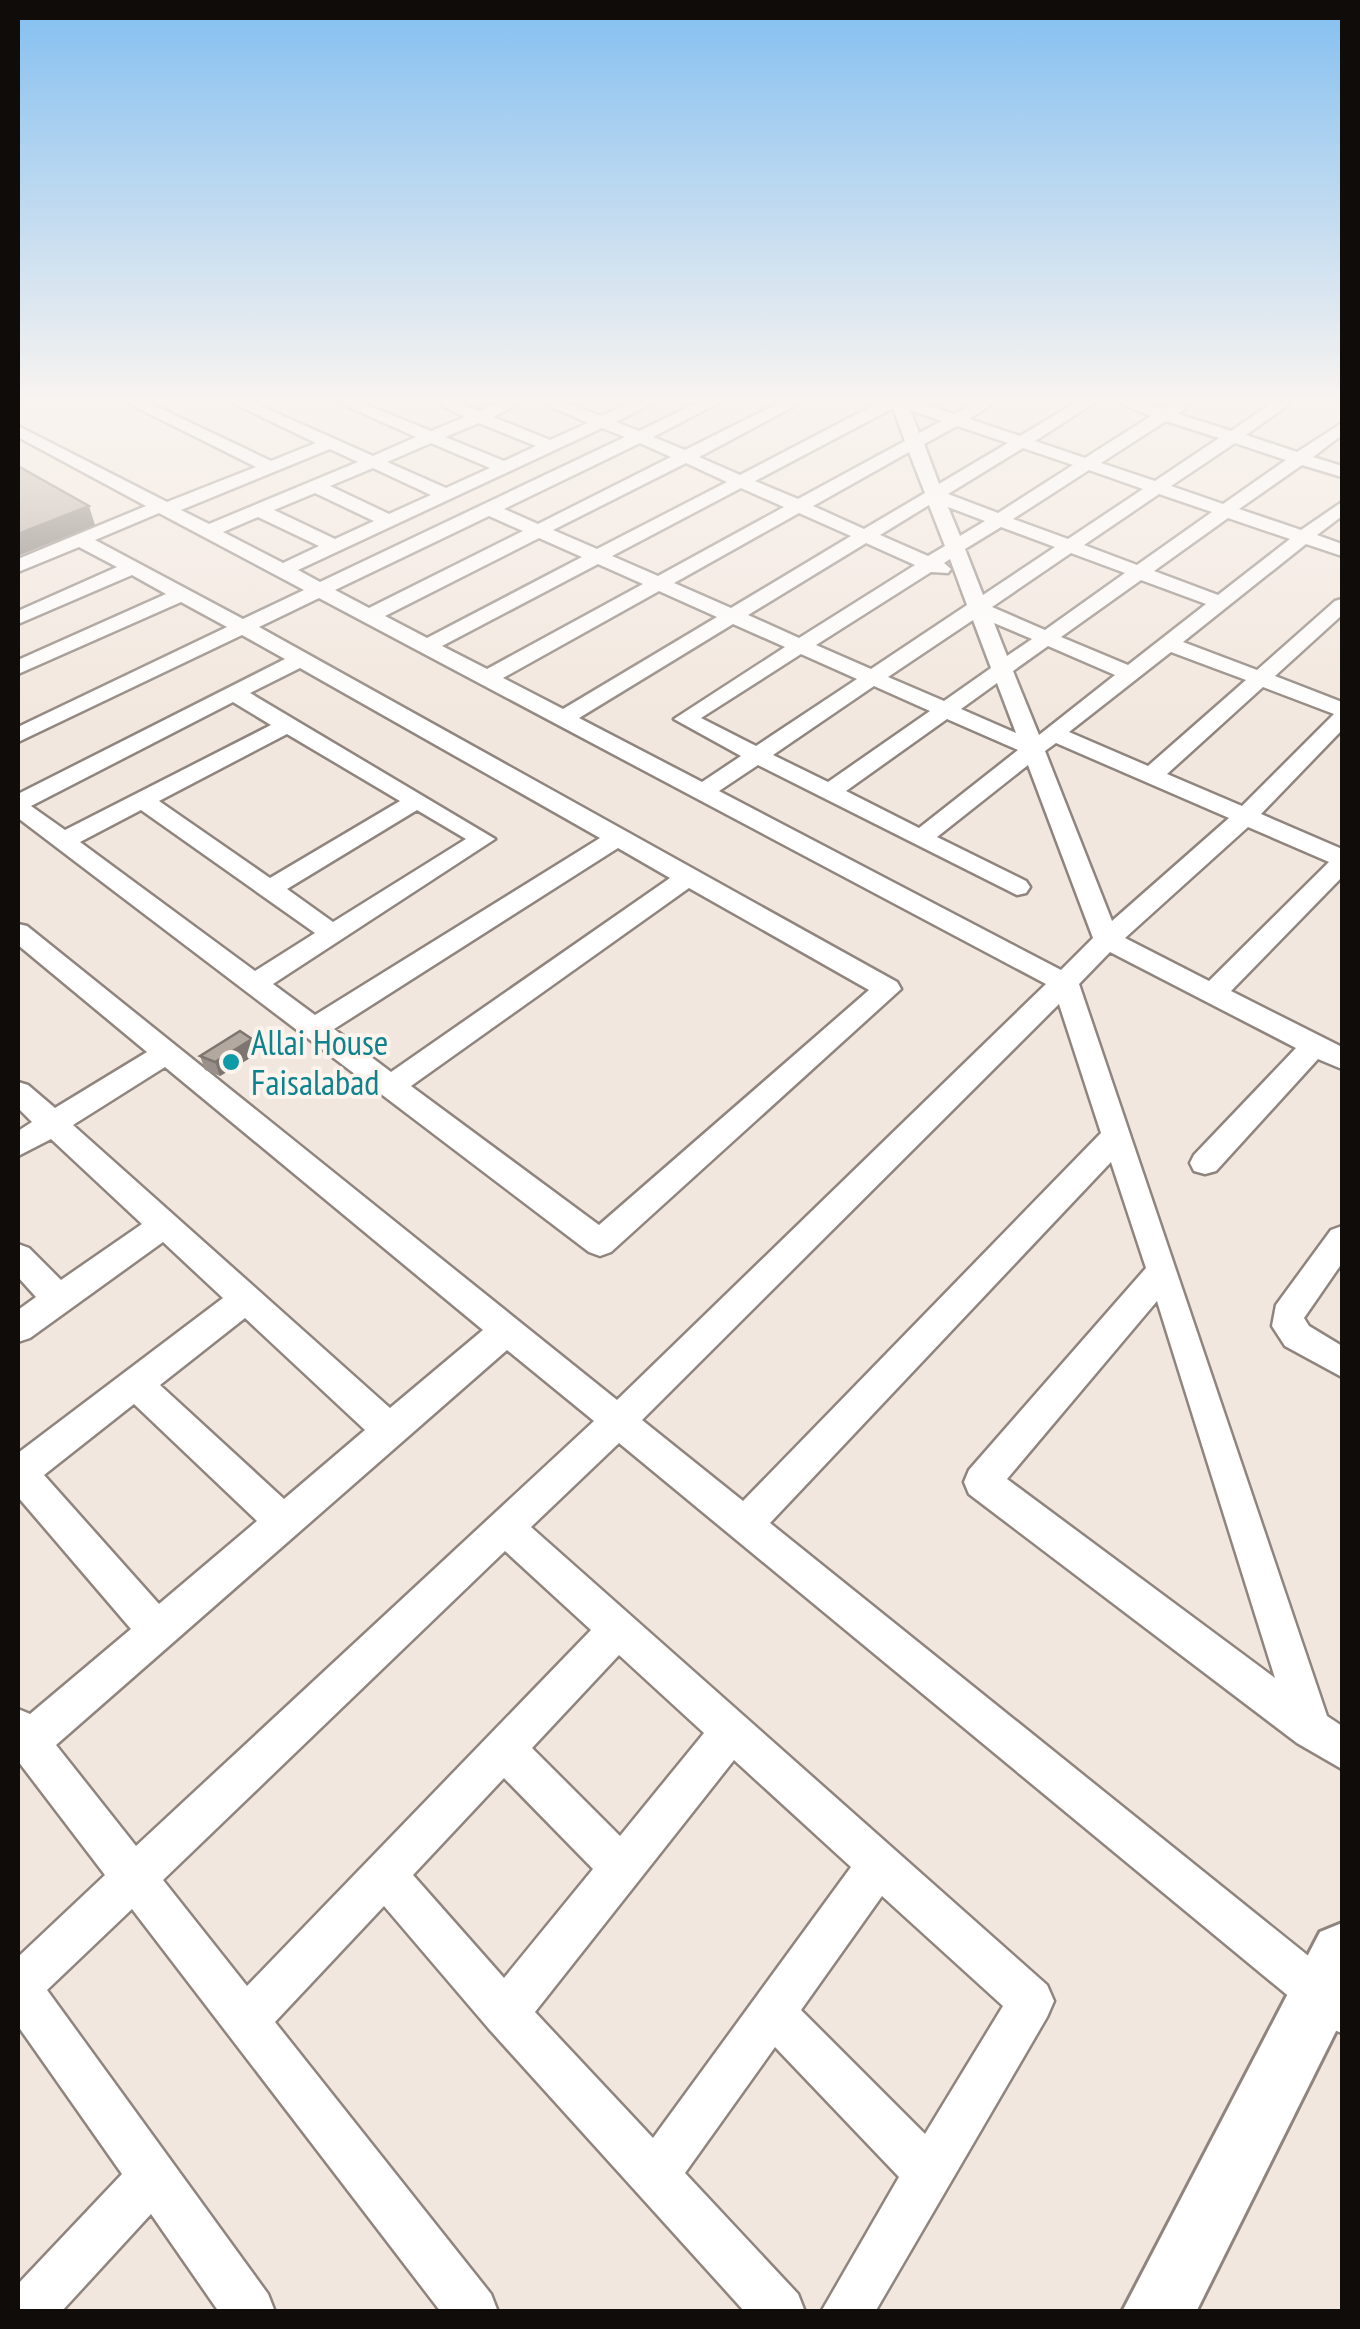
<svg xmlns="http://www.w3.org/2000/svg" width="1360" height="2329" font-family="'PT Sans Narrow',sans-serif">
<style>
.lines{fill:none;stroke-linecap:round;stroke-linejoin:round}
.street-casing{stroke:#8f857e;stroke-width:5}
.secondary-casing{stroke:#8f857e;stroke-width:6}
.street{fill:#fff;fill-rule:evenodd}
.secondary{fill:#fff;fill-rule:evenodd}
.wall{fill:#9a908a}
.shaded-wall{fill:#7d7670}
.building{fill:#b3a8a0;stroke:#7d7670;stroke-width:2.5}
.culture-dot{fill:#0f9aa8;stroke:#fef4ee;stroke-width:4}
.labels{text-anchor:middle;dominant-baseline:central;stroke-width:8;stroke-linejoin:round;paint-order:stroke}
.culture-label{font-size:35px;fill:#0d838f;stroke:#fef4ee;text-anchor:start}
</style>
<rect width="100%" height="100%" fill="#f2e7de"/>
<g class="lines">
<defs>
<g id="street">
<path d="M128 403H149L271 461 316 443 233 403H254L373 456 416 437 340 403H362L431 431 465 417 437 403H459L479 411 498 403H520L493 417 550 440 588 423 543 403H566L601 416 631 403H652L616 422 639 431 697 403H718L653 437 685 450 779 403H800L699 457 740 475 878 403H922L954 414 974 403H994L969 419 1020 436 1075 403H1094L1035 441 1085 458 1151 416 1120 403H1144L1163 409 1172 403H1191L1178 414 1231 431 1272 403H1291L1246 435 1297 452 1342 423V435L1313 457 1342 466V477L1302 465 1239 509 1301 530 1342 502V516L1317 535 1342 544V556L1306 544 1183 642 1257 670 1335 601 1342 599V615L1275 676 1342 702V730L1261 814 1342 849V877L1231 991 1342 1047V1069L1318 1059 1216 1171 1205 1174 1194 1171 1190 1163 1194 1155 1296 1048 1110 952 1079 984 1327 1716 1342 1726V1769L1297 1743 969 1494 964 1482 969 1470 1146 1268 1111 1162 770 1523 1342 1983V2033L1326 2027 619 1443 531 1527 1047 1985 1054 2001 1047 2017 875 2312H821L899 2177 775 2047 685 2173 798 2294 805 2312H745L489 2029 384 1906 275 2022 491 2294 498 2312H441L132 1909 47 1990 268 2294 275 2312H219L151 2214 61 2312H18V2284L122 2174 18 2026V1957L105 1875 18 1761V1709L30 1714 131 1629 18 1497V1453L223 1298 163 1242 30 1338 18 1342V1310L36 1297 18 1277V1244L29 1248 61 1280 142 1224 51 1139 18 1156V1131L32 1122 18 1108V1082L28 1085 55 1108 147 1052 18 945V924L27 926 617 1400 1046 984 319 598 259 627 897 982 901 989 611 1252 600 1256 589 1252 18 818V794L285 659 242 635 18 742V727L227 627 181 602 18 674V660L166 594 132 575 18 624V611L117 567 79 547 18 572V559L146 506 18 437V426L167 502 256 467ZM893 408 905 441 798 499 755 481ZM910 410 942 421 919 433ZM1166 421 1219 438 1155 481 1101 463ZM479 423 536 446 504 461 445 437ZM957 426 1008 443 939 484 924 444ZM602 428 625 437 320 582 298 570ZM431 443 490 468 446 488 387 462ZM640 443 671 457 538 524 504 509ZM1235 443 1286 460 1223 504 1171 486ZM1023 448 1073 465 998 513 948 494ZM330 449 358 462 209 524 181 510ZM909 452 925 493 864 529 813 506ZM686 463 727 482 597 549 553 530ZM373 468 431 495 389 514 330 486ZM1089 470 1143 489 1068 539 1013 519ZM741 488 784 507 658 576 612 556ZM315 493 374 521 335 539 274 510ZM1159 494 1212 512 1137 565 1084 545ZM929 505 945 546 928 556 880 535ZM948 507 985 521 960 536ZM159 513 304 590 243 619 95 540ZM799 513 851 536 731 608 674 583ZM489 516 523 531 369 608 335 590ZM258 517 319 546 283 563 223 532ZM1228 518 1290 539 1218 595 1154 571ZM1001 527 1055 547 983 595 965 549ZM539 538 582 557 427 638 385 616ZM866 543 915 565 799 638 748 615ZM1071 553 1125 573 1045 630 992 607ZM950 559 967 605 871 669 816 645 931 572 948 573 951 569 944 563ZM598 564 643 584 487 669 442 646ZM1141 580 1206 604 1128 665 1061 637ZM659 591 717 617 563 709 503 678ZM973 620 991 668 944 701 888 677ZM994 623 1032 639 1007 656ZM733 624 785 647 674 719 741 756 702 782 579 718ZM1048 646 1115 675 1039 735 1013 671ZM1171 652 1246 680 1148 766 1069 732ZM801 654 857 679 756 746 701 718ZM300 668 600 838 315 1015 273 984 495 839 250 693ZM997 683 1016 733 961 709ZM874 686 930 711 828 782 773 755ZM1263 687 1334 714 1242 806 1167 774ZM233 702 271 725 65 830 31 806ZM947 719 1018 750 919 828 846 791ZM287 734 400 801 270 878 159 801ZM1056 743 1229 818 1112 921 1045 751ZM758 765 1017 895 1026 893 1030 887 1026 881 937 837 1028 765 1093 938 1061 970 719 791ZM141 810 315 933 255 971 80 842ZM417 810 466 839 333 922 287 889ZM1248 827 1329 862 1209 981 1125 938ZM618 848 670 878 391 1072 334 1029ZM689 888 869 990 599 1225 411 1086ZM1059 1004 1101 1133 743 1501 642 1420ZM165 1067 483 1330 390 1408 73 1125ZM1157 1301 1275 1678 1007 1479ZM245 1318 365 1430 284 1499 160 1385ZM507 1350 594 1421 136 1846 56 1745ZM134 1404 257 1521 159 1604 44 1475ZM505 1551 591 1630 247 1986 163 1880ZM619 1655 704 1733 620 1836 532 1748ZM734 1760 851 1867 653 2138 535 2012ZM504 1778 593 1869 504 1978 413 1875ZM882 1896 1003 2006 925 2134 801 2010Z"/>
<polygon points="1342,1226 1342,1263 1304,1318 1309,1326 1342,1346 1342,1377 1285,1346 1272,1326 1276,1305 1331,1230"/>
</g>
<polygon id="secondary" points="1342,1923 1342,2019 1196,2312 1122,2312 1320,1932"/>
</defs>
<use href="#street" class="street-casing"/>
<use href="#secondary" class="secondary-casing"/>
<use href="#street" class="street"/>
<use href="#secondary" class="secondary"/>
</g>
<polygon class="wall" points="252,1039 257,1054 220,1076 205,1070 200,1056"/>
<g class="shaded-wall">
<polygon points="89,506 95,525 18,556 18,534"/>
<polygon points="252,1039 257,1054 220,1076 215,1062"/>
</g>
<g class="building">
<polygon points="18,466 89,506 18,534"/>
<polygon points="240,1031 252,1039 215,1062 200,1056"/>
</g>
<linearGradient id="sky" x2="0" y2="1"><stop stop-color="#83bff0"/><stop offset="0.55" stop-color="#f9f4f0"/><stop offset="1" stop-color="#f9f4f0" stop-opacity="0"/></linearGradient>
<rect width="1360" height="729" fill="url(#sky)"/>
<circle class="culture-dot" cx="231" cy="1062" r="10"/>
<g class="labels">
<g class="culture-label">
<text x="251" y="1042">Allai House<tspan x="251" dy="40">Faisalabad</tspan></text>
</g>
</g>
<rect width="1360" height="2329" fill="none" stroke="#100c0a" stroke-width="40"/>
</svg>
